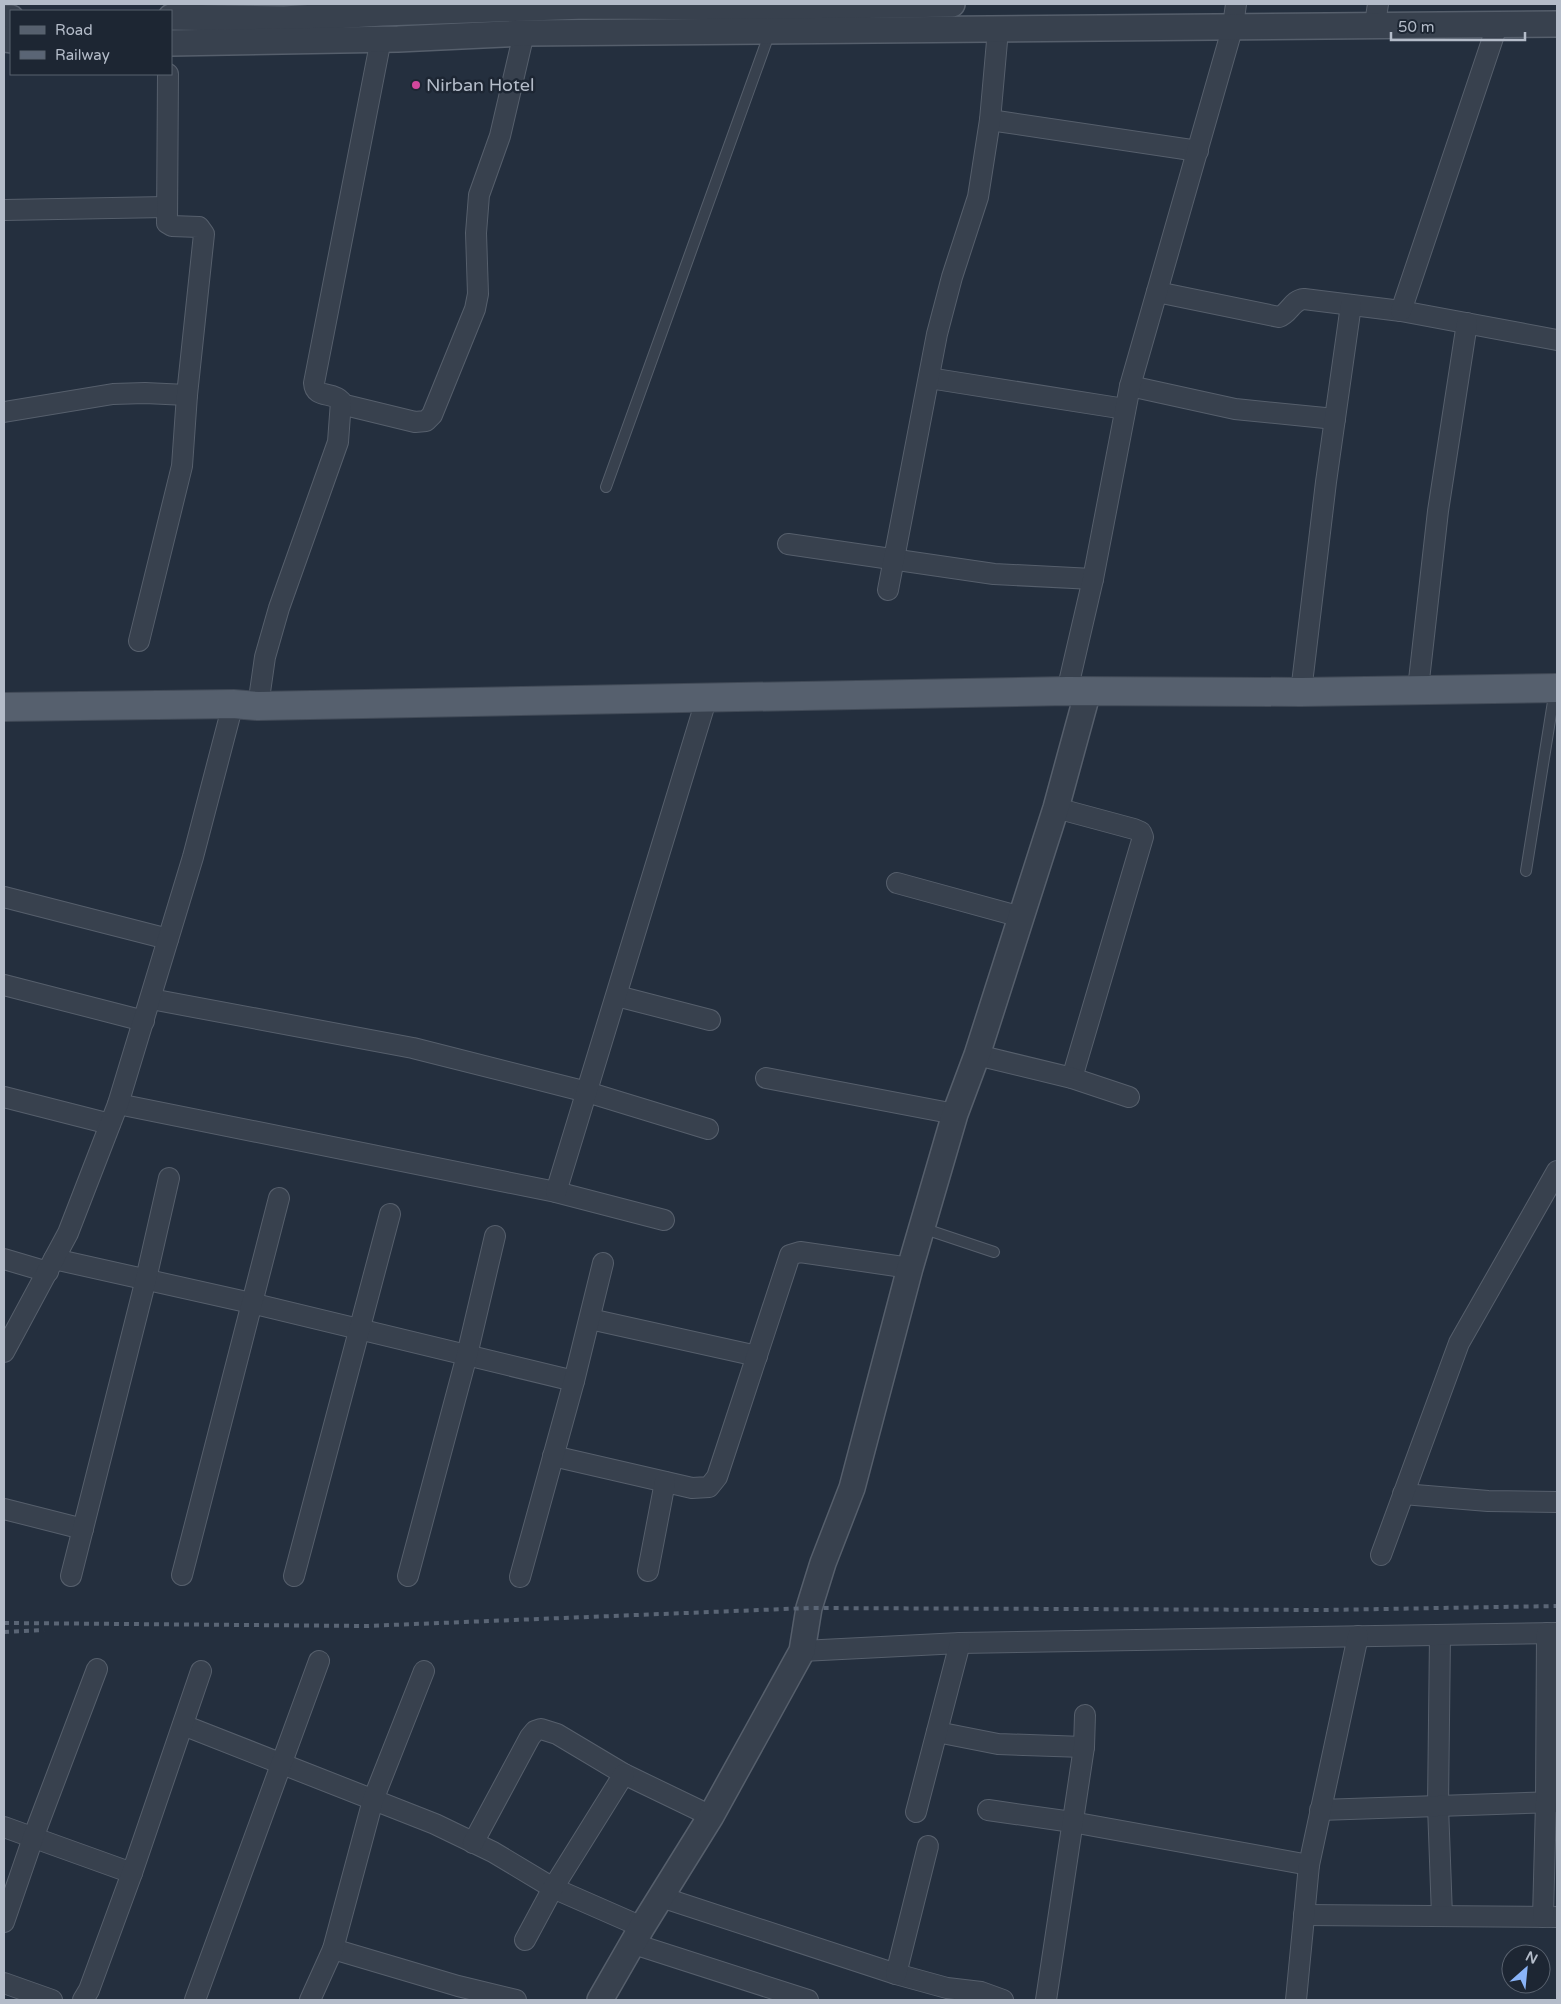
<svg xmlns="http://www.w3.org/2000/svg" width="1561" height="2004" font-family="'Varela Round',sans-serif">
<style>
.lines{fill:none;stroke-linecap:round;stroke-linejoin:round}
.service-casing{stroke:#565f6c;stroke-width:12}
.minor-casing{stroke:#565f6c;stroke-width:22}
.tertiary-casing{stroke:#565f6c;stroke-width:28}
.primary-casing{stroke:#414a57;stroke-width:30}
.service{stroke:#38414e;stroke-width:10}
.minor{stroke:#38414e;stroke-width:20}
.tertiary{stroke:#38414e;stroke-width:25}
.primary{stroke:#56606e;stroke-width:28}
.rail{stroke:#5a6575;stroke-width:4;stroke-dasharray:5 5;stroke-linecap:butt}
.hotel-dot{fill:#d1479c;stroke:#1d2633;stroke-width:2}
.labels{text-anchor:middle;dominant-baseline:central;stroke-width:5;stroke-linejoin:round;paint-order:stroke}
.poi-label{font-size:18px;fill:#b4bcc9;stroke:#1d2633;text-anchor:start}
</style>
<rect width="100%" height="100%" fill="#242f3e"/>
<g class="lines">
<defs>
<g id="service">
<polyline points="606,487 770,32"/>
<polyline points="1526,871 1555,689"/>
<polyline points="922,1228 994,1252"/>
</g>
<g id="minor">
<polyline points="1375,24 1378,4"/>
<polyline points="990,120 1198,151"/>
<polyline points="4,210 166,207"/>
<path d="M1157 292 1279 317C1290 313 1292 300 1304 299L1401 311 1557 340"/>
<polyline points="1401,311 1497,26"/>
<polyline points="929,378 1125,409"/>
<polyline points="1130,386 1235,409 1335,419"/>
<polyline points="341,404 415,422 426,421 432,415 475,309 478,294 476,233 479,195 500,136 524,33"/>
<polyline points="4,412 113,394 145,393 187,395"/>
<polyline points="788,544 994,574 1093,579"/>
<polyline points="888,590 937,334 952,277 978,197 990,120 998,30"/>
<polyline points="139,641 182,466 187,395 204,234 199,227 172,226 167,223 168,74"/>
<polyline points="1418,689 1438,511 1467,323"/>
<polyline points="1067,691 1093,579 1130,386 1233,26 1236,4"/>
<polyline points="1301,692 1326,482 1351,305"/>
<path d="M258 706 265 657 279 608 338 442 341 401C332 391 315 399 314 383L381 39"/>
<polyline points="1056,808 1134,829 1141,832 1143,837 1072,1078"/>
<polyline points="897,883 1021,917"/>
<polyline points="4,897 168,939"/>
<polyline points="4,985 144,1021"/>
<polyline points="617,996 710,1020"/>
<polyline points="151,999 413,1048 587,1092 708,1129"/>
<polyline points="977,1055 1072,1078 1129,1097"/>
<polyline points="766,1078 955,1114"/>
<polyline points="4,1097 110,1124"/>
<polyline points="118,1104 556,1192 664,1220"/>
<polyline points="556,1192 707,697"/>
<polyline points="4,1259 48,1272"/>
<polyline points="54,1259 251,1303 574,1381"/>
<polyline points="590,1319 757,1356"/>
<polyline points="4,1352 68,1233 118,1104 193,857 233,704"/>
<polyline points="553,1456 692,1488 709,1487 717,1477 790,1255 800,1252 910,1268"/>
<polyline points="1403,1494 1488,1501 1557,1502"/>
<polyline points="4,1509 83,1529"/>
<polyline points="1381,1555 1459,1343 1557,1171"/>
<polyline points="648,1571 665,1482"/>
<polyline points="182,1575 279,1198"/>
<polyline points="71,1576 146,1279 169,1178"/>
<polyline points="294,1576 390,1214"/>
<polyline points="408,1576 467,1355 495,1236"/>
<polyline points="520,1577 574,1381 603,1263"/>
<polyline points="1440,1635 1438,1806 1442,1916"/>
<polyline points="802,1651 960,1643 1557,1633"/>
<polyline points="183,1725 435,1824 493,1852 553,1888 642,1927"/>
<polyline points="937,1732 998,1744 1084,1747"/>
<polyline points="988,1810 1072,1822 1309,1865"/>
<polyline points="1320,1810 1557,1802"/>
<polyline points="916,1812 960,1643"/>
<polyline points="4,1827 132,1873"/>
<polyline points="473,1843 530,1737 535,1731 541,1729 557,1734 624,1774 711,1816"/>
<polyline points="661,1897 896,1974 947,1988 981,1992 1003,2000"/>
<polyline points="1304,1915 1557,1917"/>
<polyline points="1543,1917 1546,1802 1547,1633"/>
<polyline points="4,1922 33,1838 97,1669"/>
<polyline points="525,1940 553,1888 624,1774"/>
<polyline points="634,1944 808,2000"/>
<polyline points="333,1949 458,1986 516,2000"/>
<polyline points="896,1974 928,1846"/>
<polyline points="4,1983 52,2000"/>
<polyline points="83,2000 89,1990 132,1873 201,1671"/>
<polyline points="195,2000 319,1661"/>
<polyline points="310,2000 333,1949 373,1800 424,1671"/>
<polyline points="1046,2000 1084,1747 1085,1715"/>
<polyline points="1296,2000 1309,1865 1358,1636"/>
</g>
<g id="tertiary">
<polyline points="171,17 284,19 382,13 585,6 779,7 952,4"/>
<polyline points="4,18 11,18"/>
<polyline points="4,39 11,40"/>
<polyline points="171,43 398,39 524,33 1557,24"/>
<polyline points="600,2000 642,1927 711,1816 802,1651 809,1608 823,1563 852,1488 910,1268 955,1114 977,1055 1056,808 1088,691"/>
</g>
<polyline id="primary" points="4,707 233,704 258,706 1067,691 1301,692 1557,688"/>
</defs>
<use href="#service" class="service-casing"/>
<use href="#minor" class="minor-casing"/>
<use href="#tertiary" class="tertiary-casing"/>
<use href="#primary" class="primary-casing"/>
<use href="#service" class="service"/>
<use href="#minor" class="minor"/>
<use href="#tertiary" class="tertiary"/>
<use href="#primary" class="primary"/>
<g class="rail">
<polyline points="4,1623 366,1626 809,1608 1324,1610 1557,1606"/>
<polyline points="4,1632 44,1630"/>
</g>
</g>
<circle class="hotel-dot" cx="416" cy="85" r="5"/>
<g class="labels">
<g class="poi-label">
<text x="426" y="85">Nirban Hotel</text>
</g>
</g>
<rect width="1561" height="2004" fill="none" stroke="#b4bcc9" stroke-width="10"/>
<rect x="10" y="10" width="162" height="65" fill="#1d2633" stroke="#59626f"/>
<rect x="20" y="26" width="25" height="8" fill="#56606e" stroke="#59626f"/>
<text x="55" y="35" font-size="15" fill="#b4bcc9">Road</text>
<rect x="20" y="51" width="25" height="8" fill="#5a6575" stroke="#59626f"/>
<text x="55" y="60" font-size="15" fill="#b4bcc9">Railway</text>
<g transform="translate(1526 1969) rotate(27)"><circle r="24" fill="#1d2633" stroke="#59626f"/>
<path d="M0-4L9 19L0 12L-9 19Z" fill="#8ab4f8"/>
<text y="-8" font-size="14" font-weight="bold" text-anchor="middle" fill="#b4bcc9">N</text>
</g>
<path d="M1391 32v8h134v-8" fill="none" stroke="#b4bcc9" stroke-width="2.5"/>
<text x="1398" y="32" font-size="15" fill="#b4bcc9" stroke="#1d2633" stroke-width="4" paint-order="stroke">50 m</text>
</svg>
